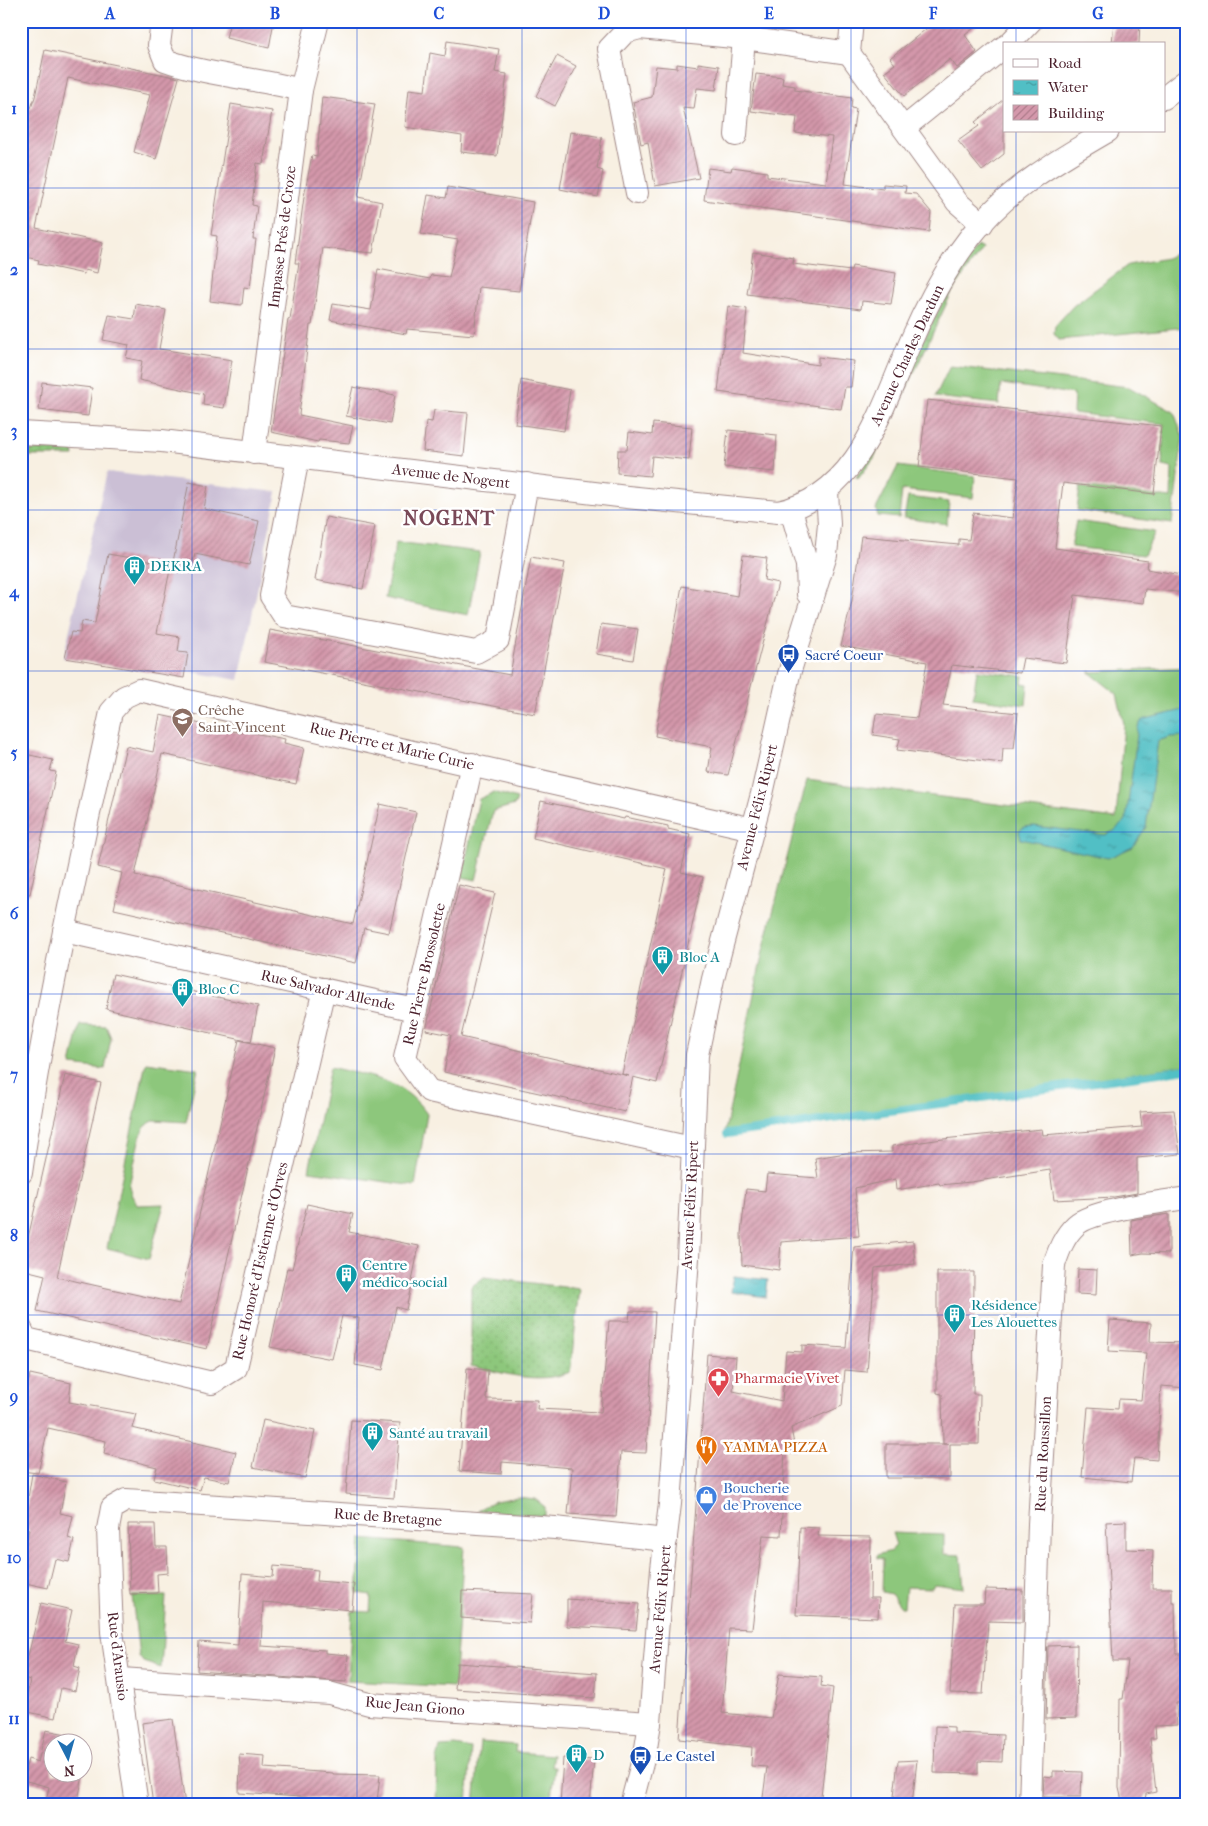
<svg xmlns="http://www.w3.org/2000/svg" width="1208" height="1826" font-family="'IM FELL French Canon',serif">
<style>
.industrial{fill:#cbbfd5}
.grass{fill:#8dc77b;stroke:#6c7353}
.garden{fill:url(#garden-dots);stroke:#6c7353}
.water{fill:url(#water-ripples);stroke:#4e6f78}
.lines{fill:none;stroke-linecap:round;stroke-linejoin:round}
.stream{stroke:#51bfc5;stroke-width:8}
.building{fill:url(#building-hatch)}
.street-casing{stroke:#a18886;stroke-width:24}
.street{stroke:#fff;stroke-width:22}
.grid{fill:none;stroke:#1d4ed8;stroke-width:1;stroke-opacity:0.55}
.labels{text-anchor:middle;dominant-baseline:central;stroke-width:5;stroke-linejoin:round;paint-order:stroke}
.street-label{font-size:15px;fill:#4a1f2b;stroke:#fff}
.culture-label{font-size:15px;fill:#0d838f;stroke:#fff;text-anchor:start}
.transit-label{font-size:15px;fill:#164399;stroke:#fff;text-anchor:start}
.education-label{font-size:15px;fill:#785e54;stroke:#fff;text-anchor:start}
.health-label{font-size:15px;fill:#be3a42;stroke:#fff;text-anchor:start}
.food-label{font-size:15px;fill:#c56008;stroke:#fff;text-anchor:start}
.shop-label{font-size:15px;fill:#366cbe;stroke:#fff;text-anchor:start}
.district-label{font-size:20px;font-weight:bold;letter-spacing:1px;fill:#7a4958;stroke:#fff}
.neatline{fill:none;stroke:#1d4ed8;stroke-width:2}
.grid-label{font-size:16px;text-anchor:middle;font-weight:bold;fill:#1d4ed8}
</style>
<defs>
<pattern id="garden-dots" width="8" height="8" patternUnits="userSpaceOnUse" patternTransform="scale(1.25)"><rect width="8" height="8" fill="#8dc77b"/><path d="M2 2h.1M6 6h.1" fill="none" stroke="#7baa6a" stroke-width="1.8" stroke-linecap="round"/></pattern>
<pattern id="water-ripples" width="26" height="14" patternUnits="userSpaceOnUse" patternTransform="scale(1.25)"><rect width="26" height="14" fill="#51bfc5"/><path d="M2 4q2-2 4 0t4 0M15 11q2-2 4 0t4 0" fill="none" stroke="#459ba0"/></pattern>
<pattern id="building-hatch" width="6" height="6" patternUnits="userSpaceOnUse" patternTransform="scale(1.25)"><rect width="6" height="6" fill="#d498ab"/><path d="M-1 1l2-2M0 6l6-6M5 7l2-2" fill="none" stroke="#ae7b8b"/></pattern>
</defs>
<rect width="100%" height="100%" fill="#fff"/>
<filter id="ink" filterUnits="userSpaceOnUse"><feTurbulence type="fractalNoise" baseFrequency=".02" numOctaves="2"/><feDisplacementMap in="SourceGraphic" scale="10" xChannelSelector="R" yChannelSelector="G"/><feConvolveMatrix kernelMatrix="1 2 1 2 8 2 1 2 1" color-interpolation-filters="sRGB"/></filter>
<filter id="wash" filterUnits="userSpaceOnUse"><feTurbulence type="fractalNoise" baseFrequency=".0096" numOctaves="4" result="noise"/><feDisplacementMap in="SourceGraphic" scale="20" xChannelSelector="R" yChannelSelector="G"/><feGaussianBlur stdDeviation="1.12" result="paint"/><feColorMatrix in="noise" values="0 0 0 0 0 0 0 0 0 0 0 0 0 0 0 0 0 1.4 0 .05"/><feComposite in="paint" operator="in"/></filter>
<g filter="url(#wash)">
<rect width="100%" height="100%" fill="#f8f0e2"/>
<polygon class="industrial" points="107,472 277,492 239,680 186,671 184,678 63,658"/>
<g class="grass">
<polygon points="1187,226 1187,327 1059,340 1054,334 1055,326 1073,306 1128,265 1167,258 1175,254"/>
<polygon points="950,366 1129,387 1174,412 1183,437 1172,524 1077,510 1080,487 1171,498 1172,468 1162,466 1164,424 1073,413 1074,394 1001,384 999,404 935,397"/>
<polygon points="898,466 975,476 973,498 902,490 899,518 878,516 876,509"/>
<polygon points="908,497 949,502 947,524 904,518"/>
<polygon points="1076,521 1155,532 1144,555 1071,547"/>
<polygon points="396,542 480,552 468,615 385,598"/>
<polygon points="1187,667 1187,1065 745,1131 725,1131 763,951 807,780 1116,819 1124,724 1117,694 1089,672"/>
<polygon points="977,670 1023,676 1022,683 1028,684 1026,705 973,698"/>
<polygon points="494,792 517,799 515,805 493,811 476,880 462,877 479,799"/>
<polygon points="80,1025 106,1026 111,1038 105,1069 71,1065"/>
<polygon points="146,1062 198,1069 186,1122 153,1120 144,1128 140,1136 129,1186 132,1196 138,1205 164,1204 149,1259 107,1248"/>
<path d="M330 1067C369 1077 402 1078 427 1114L415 1186 309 1171Z"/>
<polygon points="518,1497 535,1499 545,1507 545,1516 477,1510 495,1501"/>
<polygon points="892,1533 944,1535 944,1554 961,1555 964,1588 934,1584 932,1588 906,1587 904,1607 901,1607 891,1594 882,1592 883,1559 877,1558 877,1555 891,1551 896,1545"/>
<polygon points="361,1539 464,1547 454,1687 348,1681 352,1611 370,1612 371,1595 357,1593"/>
<polygon points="132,1596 166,1596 161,1668 143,1662 139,1656"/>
<polygon points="480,1742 516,1745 515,1752 553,1755 551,1767 555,1767 550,1805 474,1805"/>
<polygon points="456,1746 471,1749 467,1805 436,1805 437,1760 440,1747"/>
</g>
<g class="garden">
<path d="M977 246 982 249 952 292 874 458 858 479 856 477C877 451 888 418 901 388 924 339 945 291 977 246Z"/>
<polygon points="73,448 74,456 21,456 21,451"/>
<path d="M484 1277 580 1289 570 1372C538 1385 504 1373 471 1366V1287Z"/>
</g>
<g class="water">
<polygon points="1187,709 1187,736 1170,737 1158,741 1146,827 1133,847 1108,858 1021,839 1019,831 1024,827 1034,826 1105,835 1114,831 1126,820 1138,727 1142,720"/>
<polygon points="734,1276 768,1280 766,1297 731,1292"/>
</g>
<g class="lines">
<polyline class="stream" points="727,1134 1187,1069"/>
</g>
<g id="blocks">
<g class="building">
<polygon points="230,21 274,21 269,48 226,38"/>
<polygon points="936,21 983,21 965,35 977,52 957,68 950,59 904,96 884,72 895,64 890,58"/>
<polygon points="1114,21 1140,22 1139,44 1112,44"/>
<polygon points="447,41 499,49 495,72 507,74 497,156 461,152 462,136 405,127 409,89 425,91 430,53 445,56"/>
<polygon points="45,50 179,78 156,159 134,152 150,95 68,78 36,228 103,243 97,273 85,270 84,274 38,264 39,260 21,256 21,140 28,108 31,108 35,97"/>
<polygon points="557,56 576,66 555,106 536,96"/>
<polygon points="698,63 719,66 716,90 697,88 694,109 683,108 699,178 655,186 648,142 641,144 633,102 652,97 656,66 677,68 677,64 698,67"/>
<polygon points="756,74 783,77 782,84 795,86 795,90 852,98 851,108 856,109 845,184 883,189 883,184 906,186 905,193 916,194 931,212 929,232 704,200 708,168 731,171 732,167 767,172 767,176 826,183 832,137 795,133 797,117 751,111"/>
<polygon points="322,97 375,104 358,197 382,202 373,253 323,248 312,325 310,325 299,415 353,426 349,443 319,440 318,442 271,432 288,320 290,319 299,263 295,263 304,197 312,155 317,156"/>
<polygon points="1004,99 1004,154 982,171 958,141 979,126 975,122"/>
<polygon points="231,104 272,111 263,164 257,163 252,205 257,206 253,239 256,239 250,288 244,287 242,305 210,301 217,236 211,235"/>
<polygon points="570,132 602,137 597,169 603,171 598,197 560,189"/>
<polygon points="448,187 533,202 519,291 479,287 474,335 407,329 406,334 330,320 333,304 371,310 378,269 430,279 431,275 449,277 458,240 421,234 428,195 446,198"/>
<polygon points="753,252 794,258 793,264 851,271 852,266 896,273 891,304 862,301 861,309 747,294"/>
<polygon points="136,304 166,310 159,349 232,360 224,408 203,405 204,394 139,380 142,361 126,358 129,345 103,340 109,315 134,319"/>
<polygon points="728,306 747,309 743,353 818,365 818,357 854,361 851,387 845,387 841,409 718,392"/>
<polygon points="521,380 570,390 564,431 515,424"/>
<polygon points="42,382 92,388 88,416 39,410"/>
<polygon points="353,387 395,395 390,424 346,416"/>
<polygon points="927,400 1161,426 1154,494 1063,483 1055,548 1148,561 1147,569 1187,576 1187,593 1145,589 1143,603 1075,595 1066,663 1023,658 1020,673 952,665 943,705 1018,713 1014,748 1003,748 1002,763 897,750 900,739 873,735 876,714 917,718 927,662 841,646 852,601 861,536 959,545 959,539 969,540 973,513 1013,518 1018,478 919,467"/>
<polygon points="434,410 468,413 464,456 423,451 426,421 432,422"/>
<polygon points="653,423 692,427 689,460 652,456 650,476 617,473 618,450 627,450 629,432 652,435"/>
<polygon points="728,430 777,435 775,472 724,467"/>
<polygon points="189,482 208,486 204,509 259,521 249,565 195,554 192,565 173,562"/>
<polygon points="326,517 375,526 363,589 315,580"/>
<polygon points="108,554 171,565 157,633 180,637 178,652 188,653 184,678 65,658 71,632 80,633 82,621 95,623"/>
<polygon points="743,555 767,558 764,580 778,583 728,775 708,772 712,747 655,736 682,586 737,596"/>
<polygon points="531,557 565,563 535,714 264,662 270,630 510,675"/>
<polygon points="601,624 638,629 633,660 596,654"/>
<polygon points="160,715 242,733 243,731 285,739 284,743 304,748 296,784 162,754 135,875 353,924 380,804 416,812 389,933 364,928 356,963 114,909 122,873 98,867 126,746 153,752"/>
<polygon points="25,754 53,760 50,771 56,772 30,894 21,893 21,774"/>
<polygon points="541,801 624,819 625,817 668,826 668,829 690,834 681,872 703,877 657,1083 633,1077 625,1112 444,1072 451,1035 426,1030 459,885 495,893 461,1037 629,1076 622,1074 667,869 533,838"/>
<polygon points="113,974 258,1006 251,1042 106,1009"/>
<polygon points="239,1040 275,1048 207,1349 37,1311 45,1275 21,1269 65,1075 101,1083 57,1277 179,1304"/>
<polygon points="1174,1110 1180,1154 1137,1158 1137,1193 1114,1197 1054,1200 1050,1170 971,1182 940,1185 939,1183 896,1190 895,1179 855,1188 859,1236 781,1242 779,1270 742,1265 741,1234 746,1189 765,1191 767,1174 818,1178 815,1158 846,1153 892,1152 892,1146 943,1139 1042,1129 1043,1135 1142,1127 1140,1112"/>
<polygon points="307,1204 353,1214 349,1232 419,1246 406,1310 396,1307 383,1370 355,1365 359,1318 342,1316 332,1359 270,1347 287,1268 292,1269"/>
<polygon points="1169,1214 1169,1254 1143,1253 1132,1255 1131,1220"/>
<polygon points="913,1241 915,1264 875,1268 867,1372 845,1370 842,1406 791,1428 795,1450 785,1448 781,1536 763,1535 752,1629 729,1628 722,1713 771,1718 779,1674 822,1677 821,1686 833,1688 820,1805 762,1805 767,1767 751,1766 752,1747 679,1739 707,1354 736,1357 733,1391 782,1401 786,1351 802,1352 802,1345 846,1348 854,1247"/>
<polygon points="1078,1269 1097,1270 1096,1295 1077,1294"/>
<polygon points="937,1272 974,1272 973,1394 980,1394 979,1444 950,1444 950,1478 886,1478 886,1444 949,1444 943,1444 942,1394 937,1393"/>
<polygon points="630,1311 655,1312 646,1453 621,1452 616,1517 568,1514 572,1468 502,1462 501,1474 459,1471 467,1368 488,1370 486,1399 538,1400 537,1409 601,1412 609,1321 629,1321"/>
<polygon points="1110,1320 1151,1323 1150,1342 1187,1343 1187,1388 1161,1386 1157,1460 1134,1458 1131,1482 1082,1477 1088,1407 1118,1409 1119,1399 1141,1400 1146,1353 1108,1351"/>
<polygon points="30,1374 71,1383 69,1402 136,1414 132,1428 236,1452 229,1482 204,1477 200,1490 154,1479 157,1467 104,1454 106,1441 48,1428 38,1473 21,1471 21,1397 24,1386 27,1387"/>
<polygon points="263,1420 315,1431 305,1478 253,1467"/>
<polygon points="351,1420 400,1423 394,1498 346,1494"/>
<polygon points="32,1474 66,1482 60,1513 73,1516 68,1538 74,1540 69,1562 55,1559 48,1588 21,1582 23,1553 29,1530 23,1528"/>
<polygon points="1126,1521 1126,1549 1153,1550 1152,1588 1172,1588 1172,1602 1175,1602 1176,1654 1187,1654 1187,1702 1176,1703 1177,1725 1155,1726 1156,1738 1150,1738 1156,1792 1146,1794 1144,1805 1123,1805 1119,1788 1120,1699 1123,1699 1128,1661 1113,1661 1106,1522"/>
<polygon points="128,1524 155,1524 156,1547 167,1547 168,1573 157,1574 158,1593 130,1594"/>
<polygon points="800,1527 819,1528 818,1536 871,1537 870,1598 879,1598 878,1618 796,1615"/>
<polygon points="274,1566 318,1570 317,1581 354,1584 352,1610 263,1602 261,1646 325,1650 325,1653 348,1655 346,1682 197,1671 199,1642 238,1645 242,1574 273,1577"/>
<polygon points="985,1589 1023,1590 1023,1622 988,1621 983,1694 950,1693 955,1604 984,1604"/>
<polygon points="462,1591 533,1594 530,1623 461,1618"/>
<polygon points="567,1599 639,1604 636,1630 567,1626"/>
<polygon points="41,1603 72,1610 65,1641 78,1644 74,1666 80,1668 75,1691 61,1688 55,1718 24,1711 30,1680 21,1677 21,1655 28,1656"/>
<polygon points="1077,1645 1076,1718 1046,1719 1048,1646"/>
<polygon points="457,1663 597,1673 595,1698 455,1689"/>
<polygon points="173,1719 185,1805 153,1805 142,1723"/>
<polygon points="935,1726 954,1727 954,1733 1003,1735 1002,1762 978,1761 978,1774 934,1773"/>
<polygon points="46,1730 77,1736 75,1744 52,1744 52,1774 82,1774 84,1771 77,1805 45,1805 49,1787 23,1780 28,1759 38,1762"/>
<polygon points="239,1754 265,1756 264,1768 333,1773 333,1774 380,1775 377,1802 239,1793 240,1766"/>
<polygon points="563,1758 594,1760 590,1805 560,1805"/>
<polygon points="917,1760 912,1805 893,1805 898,1761"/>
<polygon points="1053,1771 1082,1772 1081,1797 1043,1797 1044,1776 1053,1777"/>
</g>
</g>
</g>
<g filter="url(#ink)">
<use href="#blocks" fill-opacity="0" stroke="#a18886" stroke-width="1"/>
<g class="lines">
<defs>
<g id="street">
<path d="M162 21 159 45 165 60C209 76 256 78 301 90"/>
<polyline points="852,21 849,53 957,202 982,224"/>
<polyline points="1009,44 1031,21"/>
<polyline points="1164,98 1187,80"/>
<polyline points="904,128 1004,47"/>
<polyline points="736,135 744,38"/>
<polyline points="637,193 609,49 625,32 640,28 744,38 849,53"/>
<path d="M21 433 162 441 627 497 778 512C859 496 882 407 911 341 927 304 946 268 971 236 1007 189 1058 160 1108 131"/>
<polyline points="254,453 301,90 318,21"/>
<polyline points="298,458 271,596 284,616 476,652 498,640 527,484"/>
<polyline points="791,510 807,565 808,594"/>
<polyline points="472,764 405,1058 429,1091 692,1148"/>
<polyline points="64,931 415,1010"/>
<path d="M21 1173C43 1018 78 865 111 712L124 697 139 690 753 829"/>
<polyline points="21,1329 26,1339 212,1383 236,1368 324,989"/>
<polyline points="121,1679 329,1693 369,1704 650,1723"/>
<polyline points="137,1805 112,1632 108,1529 112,1508 126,1500 555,1528 666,1540"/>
<polyline points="631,1805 646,1748 650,1723 662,1569 670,1504 688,1258 697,1055 713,979 762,794 789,674 826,555 829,524 827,492"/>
<path d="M1030 1805 1039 1524 1054 1265C1059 1250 1064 1236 1076 1225 1093 1210 1162 1202 1187 1198"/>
</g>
</defs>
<use href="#street" class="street-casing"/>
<use href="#street" class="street"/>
</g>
</g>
<path class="grid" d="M192 21V1805M357 21V1805M522 21V1805M686 21V1805M851 21V1805M1016 21V44M1016 131V1805M21 188H1187M21 349H1187M21 510H1187M21 671H1187M21 832H1187M21 994H1187M21 1154H1187M21 1315H1187M21 1476H1187M21 1638H1187"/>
<defs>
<symbol id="building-pin" viewBox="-11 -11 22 30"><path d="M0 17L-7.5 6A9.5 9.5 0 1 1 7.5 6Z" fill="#0f9aa8" stroke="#fff"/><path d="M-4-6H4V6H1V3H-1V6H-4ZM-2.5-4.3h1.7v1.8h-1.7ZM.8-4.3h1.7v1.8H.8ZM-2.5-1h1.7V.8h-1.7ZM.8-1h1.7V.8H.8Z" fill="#fff"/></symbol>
<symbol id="bus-pin" viewBox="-11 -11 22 30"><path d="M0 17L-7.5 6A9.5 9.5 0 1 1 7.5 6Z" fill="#1a4fb4" stroke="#fff"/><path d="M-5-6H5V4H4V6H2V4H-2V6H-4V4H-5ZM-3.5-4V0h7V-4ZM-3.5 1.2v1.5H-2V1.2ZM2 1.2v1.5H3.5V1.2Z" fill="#fff"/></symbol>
<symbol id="school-pin" viewBox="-11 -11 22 30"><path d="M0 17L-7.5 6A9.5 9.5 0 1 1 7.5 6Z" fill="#8d6e63" stroke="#fff"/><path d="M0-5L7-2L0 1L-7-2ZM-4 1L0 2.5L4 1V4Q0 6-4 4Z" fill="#fff"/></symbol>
<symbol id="pharmacy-pin" viewBox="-11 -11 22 30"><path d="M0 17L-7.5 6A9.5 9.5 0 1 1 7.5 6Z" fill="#e0444e" stroke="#fff"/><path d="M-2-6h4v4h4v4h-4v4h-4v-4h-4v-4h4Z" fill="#fff"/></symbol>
<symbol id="restaurant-pin" viewBox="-11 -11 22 30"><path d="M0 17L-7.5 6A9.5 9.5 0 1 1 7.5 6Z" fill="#e8710a" stroke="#fff"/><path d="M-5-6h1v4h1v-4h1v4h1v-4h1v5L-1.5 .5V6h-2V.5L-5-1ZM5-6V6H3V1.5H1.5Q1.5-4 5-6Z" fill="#fff"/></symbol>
<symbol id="shop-pin" viewBox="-11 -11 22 30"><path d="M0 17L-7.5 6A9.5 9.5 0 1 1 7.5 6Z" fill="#3f7fe0" stroke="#fff"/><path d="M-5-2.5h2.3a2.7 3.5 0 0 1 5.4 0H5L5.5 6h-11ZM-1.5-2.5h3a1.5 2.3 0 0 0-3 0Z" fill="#fff"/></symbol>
</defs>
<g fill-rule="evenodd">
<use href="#building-pin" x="122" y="554" width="25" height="34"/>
<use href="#bus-pin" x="776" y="642" width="25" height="34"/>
<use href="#school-pin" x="170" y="706" width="25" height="34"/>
<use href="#building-pin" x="650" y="944" width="25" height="34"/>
<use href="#building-pin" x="170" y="976" width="25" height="34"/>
<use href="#building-pin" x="334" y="1262" width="25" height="34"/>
<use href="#building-pin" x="942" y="1302" width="25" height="34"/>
<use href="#pharmacy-pin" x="706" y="1366" width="25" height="34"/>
<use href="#building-pin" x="360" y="1420" width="25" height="34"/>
<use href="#restaurant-pin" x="694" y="1434" width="25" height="34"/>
<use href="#shop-pin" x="694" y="1484" width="25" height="34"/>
<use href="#building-pin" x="564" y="1742" width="25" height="34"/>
<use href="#bus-pin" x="628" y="1744" width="25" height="34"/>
</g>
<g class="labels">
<g class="street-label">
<text transform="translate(282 237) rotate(-83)">Impasse Prés de Croze</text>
<text transform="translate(907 355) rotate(-65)">Avenue Charles Dardun</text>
<text transform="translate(451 476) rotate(7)">Avenue de Nogent</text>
<text transform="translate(392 746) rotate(13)">Rue Pierre et Marie Curie</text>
<text transform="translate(757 807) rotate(-76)">Avenue Félix Ripert</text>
<text transform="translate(424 974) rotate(-77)">Rue Pierre Brossolette</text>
<text transform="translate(328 990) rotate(13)">Rue Salvador Allende</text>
<text transform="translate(690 1205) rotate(-87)">Avenue Félix Ripert</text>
<text transform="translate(260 1261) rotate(-77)">Rue Honoré d'Estienne d'Orves</text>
<text transform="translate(1043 1454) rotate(-87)">Rue du Roussillon</text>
<text transform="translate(388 1517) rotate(4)">Rue de Bretagne</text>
<text transform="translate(660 1609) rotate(-85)">Avenue Félix Ripert</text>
<text transform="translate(118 1656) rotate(83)">Rue d'Arausio</text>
<text transform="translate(415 1706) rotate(5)">Rue Jean Giono</text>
</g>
<g class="culture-label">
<text x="150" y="566">DEKRA</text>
<text x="679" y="957">Bloc A</text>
<text x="198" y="989">Bloc C</text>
<text x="362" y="1265">Centre<tspan x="362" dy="17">médico-social</tspan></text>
<text x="971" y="1305">Résidence<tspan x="971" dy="17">Les Alouettes</tspan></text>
<text x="389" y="1433">Santé au travail</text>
<text x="593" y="1755">D</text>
</g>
<g class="transit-label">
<text x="805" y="655">Sacré Coeur</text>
<text x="656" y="1756">Le Castel</text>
</g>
<g class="education-label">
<text x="198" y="710">Crêche<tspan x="198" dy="17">Saint-Vincent</tspan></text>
</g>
<g class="health-label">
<text x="734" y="1378">Pharmacie Vivet</text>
</g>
<g class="food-label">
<text x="723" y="1447">YAMMA PIZZA</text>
</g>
<g class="shop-label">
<text x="723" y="1488">Boucherie<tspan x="723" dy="17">de Provence</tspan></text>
</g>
<g class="district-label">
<text x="449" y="518">NOGENT</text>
</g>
</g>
<rect width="1208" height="1826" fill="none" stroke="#fff" stroke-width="55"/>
<rect x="1003" y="42" width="162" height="90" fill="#ffffff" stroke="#b7a5aa"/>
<rect x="1013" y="59" width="25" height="8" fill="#ffffff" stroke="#b7a5aa"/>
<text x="1048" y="68" font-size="15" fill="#4a1f2b">Road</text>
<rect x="1013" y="80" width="25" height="15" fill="url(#water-ripples)" stroke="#b7a5aa"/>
<text x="1048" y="92" font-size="15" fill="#4a1f2b">Water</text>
<rect x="1013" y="105" width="25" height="15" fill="url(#building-hatch)" stroke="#b7a5aa"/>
<text x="1048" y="118" font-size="15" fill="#4a1f2b">Building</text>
<g transform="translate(68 1758) rotate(174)"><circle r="24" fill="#ffffff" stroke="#b7a5aa"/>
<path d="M0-4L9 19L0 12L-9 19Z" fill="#1f6fb2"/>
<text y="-8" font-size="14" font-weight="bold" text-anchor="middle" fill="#4a1f2b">N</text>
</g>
<rect x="28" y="28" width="1152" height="1770" class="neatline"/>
<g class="grid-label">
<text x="110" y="19">A</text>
<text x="275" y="19">B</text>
<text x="439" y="19">C</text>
<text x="604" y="19">D</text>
<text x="769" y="19">E</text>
<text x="933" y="19">F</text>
<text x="1098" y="19">G</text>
<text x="14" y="114">1</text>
<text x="14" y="275">2</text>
<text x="14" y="436">3</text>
<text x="14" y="597">4</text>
<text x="14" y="758">5</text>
<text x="14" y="919">6</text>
<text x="14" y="1080">7</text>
<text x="14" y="1241">8</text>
<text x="14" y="1402">9</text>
<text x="14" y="1563">10</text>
<text x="14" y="1724">11</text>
</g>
</svg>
